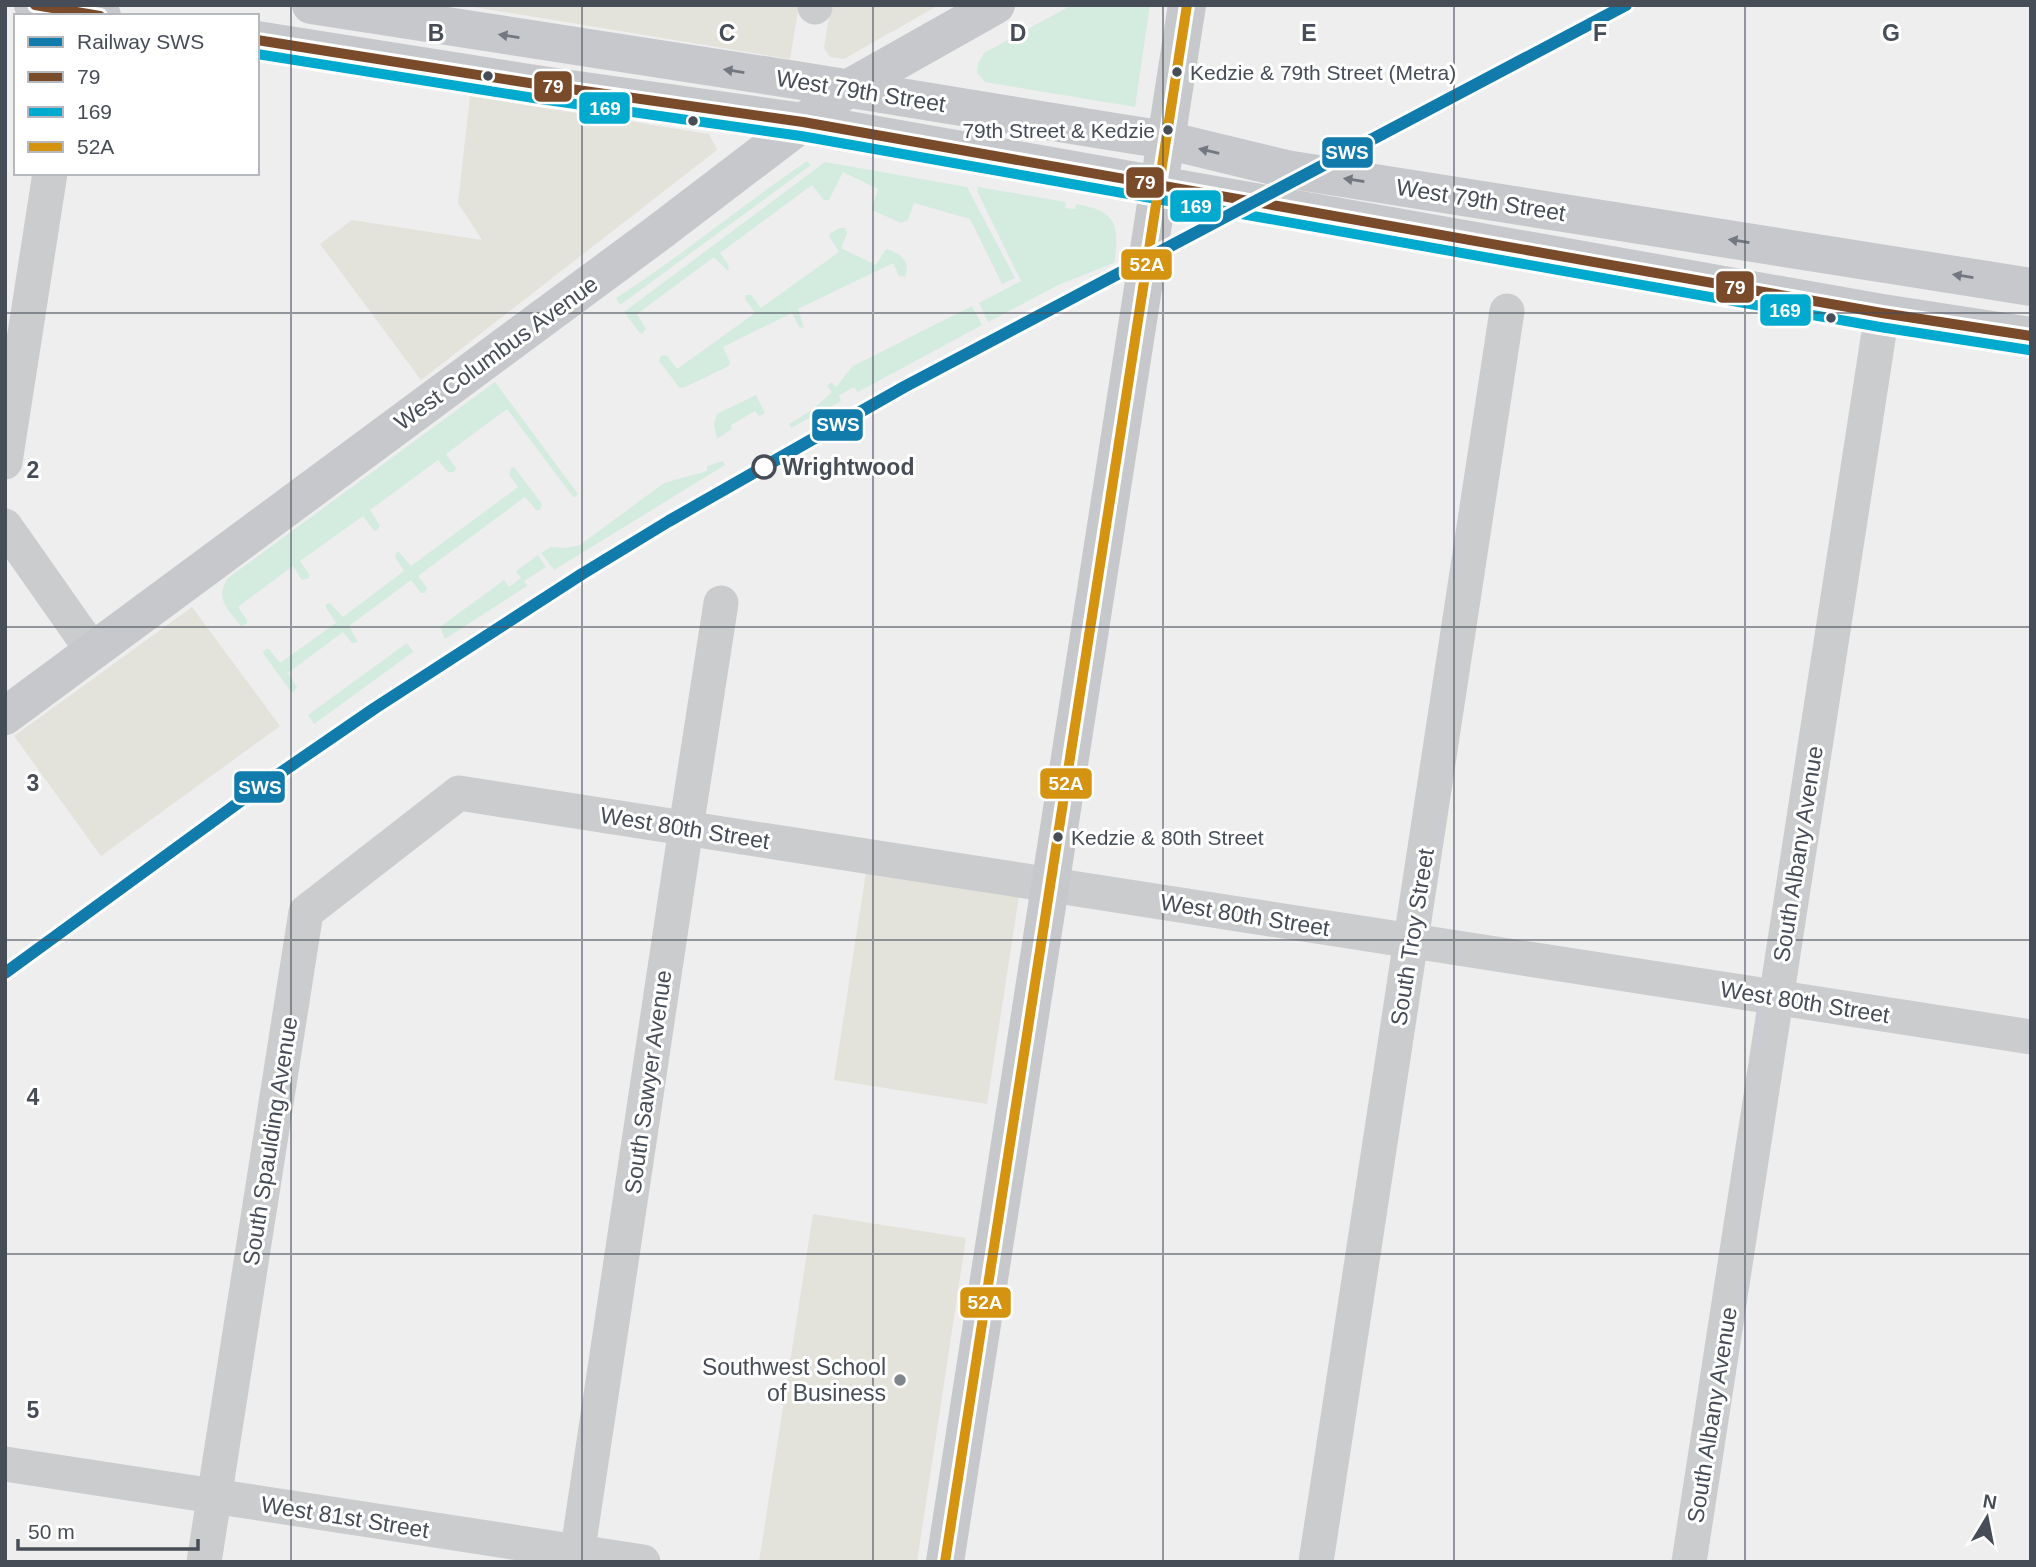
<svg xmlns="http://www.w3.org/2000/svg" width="2036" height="1567" font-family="Helvetica,sans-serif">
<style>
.commercial{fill:#e3e2db}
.green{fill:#d4ebe0}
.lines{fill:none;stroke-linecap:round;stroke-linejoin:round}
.minor{stroke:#caccce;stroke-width:35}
.major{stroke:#c6c8cb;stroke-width:38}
.bus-1-casing{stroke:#fff;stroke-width:16}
.bus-2-casing{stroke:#fff;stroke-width:16}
.bus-3-casing{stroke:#fff;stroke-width:16}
.bus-1{stroke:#7a4b2a;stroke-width:10}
.bus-2{stroke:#00a9ce;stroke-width:10}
.bus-3{stroke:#d49411;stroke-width:10}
.rail-1-casing{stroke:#fff;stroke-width:18}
.rail-1{stroke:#117bac;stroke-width:12}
.oneway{fill:#737880}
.grid{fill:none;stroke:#474d57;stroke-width:2;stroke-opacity:0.55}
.bus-dot{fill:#474d57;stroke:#fff;stroke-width:2.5}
.stop-dot{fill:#fff;stroke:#474d57;stroke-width:3.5}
.poi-dot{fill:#81858c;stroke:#fff;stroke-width:2.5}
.labels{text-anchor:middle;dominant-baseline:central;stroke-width:6;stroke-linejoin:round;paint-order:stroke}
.bus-label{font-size:21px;fill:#474d57;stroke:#fff;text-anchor:start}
.street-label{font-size:23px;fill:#474d57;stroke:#fff}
.stop-label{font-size:23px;font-weight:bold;fill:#474d57;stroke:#fff;text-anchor:start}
.poi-label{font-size:23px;fill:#474d57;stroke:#fff;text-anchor:end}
.grid-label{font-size:23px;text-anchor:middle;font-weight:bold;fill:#474d57;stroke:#fff;stroke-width:6;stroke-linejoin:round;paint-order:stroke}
.line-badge{stroke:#fff;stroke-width:2.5}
.badge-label{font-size:19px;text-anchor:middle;font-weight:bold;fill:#fff}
</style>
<rect width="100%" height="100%" fill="#eee"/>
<g class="commercial">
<polygon points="462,5 799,5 790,59"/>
<polygon points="831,5 939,5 844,59 830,57 824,48"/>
<polygon points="470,96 709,134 717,150 421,380 320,244 352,220 482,240 458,203"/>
<polygon points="192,607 280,726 101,856 14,736"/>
<polygon points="866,872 1019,896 987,1104 834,1080"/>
<polygon points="813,1214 966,1238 917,1562 759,1562"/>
</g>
<g class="green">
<polygon points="1072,5 1150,5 1135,107 985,82 977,73 978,64 984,53"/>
<path d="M807 161 811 165 620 305 616 298C682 256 742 205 807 161Z"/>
<polygon points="825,162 967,187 1015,278 1002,284 970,219 914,203 908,220 901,223 872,210 872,207 878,189 843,172 829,200 824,200 812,185 720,253 729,266 728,271 714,257 637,314 646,329 642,334 639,332 624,312"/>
<path d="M978 187 1066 202 1065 208 1075 209 1076 204C1117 211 1120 225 1114 263L1058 285 988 322 979 303 1021 281 977 191Z"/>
<path d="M839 228H845L847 233 841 248 876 265 886 249C900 253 911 260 905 277L899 276 893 263 798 309 804 328 799 327 792 313 723 347 730 362 729 366 683 388 679 387 659 361 660 357 663 355 667 356 677 369 755 313 745 299 746 295H751L761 308 839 252 829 236V234Z"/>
<polygon points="972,306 982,325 858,392 854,387 839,395 841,401 791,428 789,424 812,410 832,392 827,386 831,382 836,387 853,366"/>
<path d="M495 382 578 494 574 498 507 409 446 454 456 468 454 472H448L438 460 370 510 380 526 377 530 374 531 363 516 300 561 309 574V578L302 580 293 566 238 607 247 620V624L241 626C228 609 214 599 228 578Z"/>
<polygon points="756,395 765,413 759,416 755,411 731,425 732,429 717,439 714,424 717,414"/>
<polygon points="723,461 725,465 554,570 541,553 551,547 566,548 580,545 664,483 707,471 707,466"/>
<polygon points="514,467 542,504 540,510 536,510 525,497 418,576 427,588 425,593 421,593 411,580 349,626 358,642 352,643 343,632 288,673 297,687 294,692 291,692 265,656 263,652 266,649 269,649 280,663 336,623 326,608 326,604 330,603 343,617 404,571 395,557 396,553 399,552 411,566 518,487 509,475 511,468"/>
<polygon points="538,555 546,567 524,581 527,586 445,639 440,627 504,580 509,587 521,578 516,571"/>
<polygon points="407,643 413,652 314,724 308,715"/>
</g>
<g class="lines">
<g class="minor">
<polyline points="815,7 815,5"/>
<polyline points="5,462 50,173"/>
<polyline points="5,526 92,650"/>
<polyline points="5,1464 643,1562"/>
<polyline points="204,1562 306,912 459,793 2031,1037"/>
<polyline points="576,1562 686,828 721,603"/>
<polyline points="1316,1562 1507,311"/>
<polyline points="1689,1562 1882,313"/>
</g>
<g class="major">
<polyline points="33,5 102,16"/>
<polyline points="311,5 802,81 1121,133 1166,140 1286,169 2031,287"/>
<polyline points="257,40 542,85 803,122 1882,313 2031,336"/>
<polyline points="5,716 658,233 847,89 996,5"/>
<polyline points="945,1562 1187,5"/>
</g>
<defs>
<g id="bus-1">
<polyline points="35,5 100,16"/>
<polyline points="257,40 542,85 803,122 1882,313 2031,336"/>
</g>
<polyline id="bus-2" points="257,54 540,99 801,136 1880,327 2029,350"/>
<polyline id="bus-3" points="945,1562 1187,5"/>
</defs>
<use href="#bus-1" class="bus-1-casing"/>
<use href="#bus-2" class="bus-2-casing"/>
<use href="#bus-3" class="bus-3-casing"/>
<use href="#bus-1" class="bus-1"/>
<use href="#bus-2" class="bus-2"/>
<use href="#bus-3" class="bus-3"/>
<defs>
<polyline id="rail-1" points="5,973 260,787 375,708 582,574 669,521 904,387 1626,5"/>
</defs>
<use href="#rail-1" class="rail-1-casing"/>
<use href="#rail-1" class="rail-1"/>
</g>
<defs><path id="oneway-solid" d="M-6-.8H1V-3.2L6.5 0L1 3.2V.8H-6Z" transform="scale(1.75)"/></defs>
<g class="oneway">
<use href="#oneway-solid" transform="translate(509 36) rotate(-171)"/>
<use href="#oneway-solid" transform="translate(734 71) rotate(-171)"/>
<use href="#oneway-solid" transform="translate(1209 151) rotate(-167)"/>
<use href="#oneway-solid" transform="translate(1354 180) rotate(-171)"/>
<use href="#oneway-solid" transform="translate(1739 241) rotate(-171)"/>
<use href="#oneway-solid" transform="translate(1963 276) rotate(-171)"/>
</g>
<path class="grid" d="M291 5V1562M582 5V1562M873 5V1562M1163 5V1562M1454 5V1562M1745 5V1562M5 313H2031M5 627H2031M5 940H2031M5 1254H2031"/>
<g class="bus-dot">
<circle cx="1177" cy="72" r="6"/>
<circle cx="488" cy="76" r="6"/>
<circle cx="693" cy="121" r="6"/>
<circle cx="1168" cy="130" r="6"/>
<circle cx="1831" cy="318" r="6"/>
<circle cx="1058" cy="837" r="6"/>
</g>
<circle class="stop-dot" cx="764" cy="467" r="11"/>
<circle class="poi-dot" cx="900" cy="1380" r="7"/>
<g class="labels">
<g class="bus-label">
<text x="1190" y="72">Kedzie &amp; 79th Street (Metra)</text>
<text x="1155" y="130" text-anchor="end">79th Street &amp; Kedzie</text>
<text x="1071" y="837">Kedzie &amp; 80th Street</text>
</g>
<g class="street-label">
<text transform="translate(861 91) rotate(9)">West 79th Street</text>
<text transform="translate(1481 200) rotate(9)">West 79th Street</text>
<text transform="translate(496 353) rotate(-36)">West Columbus Avenue</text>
<text transform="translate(685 828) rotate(9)">West 80th Street</text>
<text transform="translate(1798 854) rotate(-81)">South Albany Avenue</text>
<text transform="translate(1245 915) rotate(9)">West 80th Street</text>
<text transform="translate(1412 937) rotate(-81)">South Troy Street</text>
<text transform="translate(1805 1002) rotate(9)">West 80th Street</text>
<text transform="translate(648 1082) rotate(-82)">South Sawyer Avenue</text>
<text transform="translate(270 1141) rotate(-81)">South Spaulding Avenue</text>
<text transform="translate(1712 1415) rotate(-81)">South Albany Avenue</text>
<text transform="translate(345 1517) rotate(9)">West 81st Street</text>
</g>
<g class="stop-label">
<text x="782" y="467">Wrightwood</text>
</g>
<g class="poi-label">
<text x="886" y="1367">Southwest School<tspan x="886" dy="26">of Business</tspan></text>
</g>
</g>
<g class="grid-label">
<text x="436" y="41">B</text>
<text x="727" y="41">C</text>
<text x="1018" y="41">D</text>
<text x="1309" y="41">E</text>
<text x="1600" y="41">F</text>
<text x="1891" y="41">G</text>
<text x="33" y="478">2</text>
<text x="33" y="791">3</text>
<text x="33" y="1105">4</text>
<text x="33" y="1418">5</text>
</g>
<g class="line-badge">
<rect x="533" y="70" width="40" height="33" rx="7" fill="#7a4b2a"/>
<rect x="578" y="91" width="53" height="34" rx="7" fill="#00a9ce"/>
<rect x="1321" y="136" width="53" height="33" rx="7" fill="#117bac"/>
<rect x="1125" y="166" width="40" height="33" rx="7" fill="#7a4b2a"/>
<rect x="1169" y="189" width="53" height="34" rx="7" fill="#00a9ce"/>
<rect x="1120" y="248" width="53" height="33" rx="7" fill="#d49411"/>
<rect x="1715" y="270" width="40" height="34" rx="7" fill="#7a4b2a"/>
<rect x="1759" y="293" width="53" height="34" rx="7" fill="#00a9ce"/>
<rect x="811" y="408" width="53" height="34" rx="7" fill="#117bac"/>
<rect x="1039" y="767" width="54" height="33" rx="7" fill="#d49411"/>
<rect x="233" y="770" width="53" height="34" rx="7" fill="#117bac"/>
<rect x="959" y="1286" width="53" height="33" rx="7" fill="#d49411"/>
</g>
<g class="badge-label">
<text x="553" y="93">79</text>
<text x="605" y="115">169</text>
<text x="1347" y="159">SWS</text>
<text x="1145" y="189">79</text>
<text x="1196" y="213">169</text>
<text x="1147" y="271">52A</text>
<text x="1735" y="294">79</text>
<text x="1785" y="317">169</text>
<text x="838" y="431">SWS</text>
<text x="1066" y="790">52A</text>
<text x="260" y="794">SWS</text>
<text x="985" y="1309">52A</text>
</g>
<rect width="2036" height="1567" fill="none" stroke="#474d57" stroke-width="14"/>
<rect x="14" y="14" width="245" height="161" fill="#ffffff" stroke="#b5b8bc" stroke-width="2"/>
<rect x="28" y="37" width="35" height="10" fill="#117bac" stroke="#b5b8bc" stroke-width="2"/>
<text x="77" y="49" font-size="21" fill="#474d57">Railway SWS</text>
<rect x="28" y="72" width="35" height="10" fill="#7a4b2a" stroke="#b5b8bc" stroke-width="2"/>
<text x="77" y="84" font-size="21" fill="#474d57">79</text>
<rect x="28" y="107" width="35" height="10" fill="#00a9ce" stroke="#b5b8bc" stroke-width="2"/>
<text x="77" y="119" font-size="21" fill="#474d57">169</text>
<rect x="28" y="142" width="35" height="10" fill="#d49411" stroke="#b5b8bc" stroke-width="2"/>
<text x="77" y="154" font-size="21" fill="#474d57">52A</text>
<g transform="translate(1987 1518) rotate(10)" stroke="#ffffff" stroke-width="5" paint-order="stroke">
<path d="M0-5L12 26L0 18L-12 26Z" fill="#474d57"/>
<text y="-10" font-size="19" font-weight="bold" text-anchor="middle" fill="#474d57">N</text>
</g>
<path d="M18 1539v10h180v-10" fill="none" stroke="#474d57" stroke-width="3.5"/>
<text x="28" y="1539" font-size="21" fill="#474d57" stroke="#ffffff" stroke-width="5" paint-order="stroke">50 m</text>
</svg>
